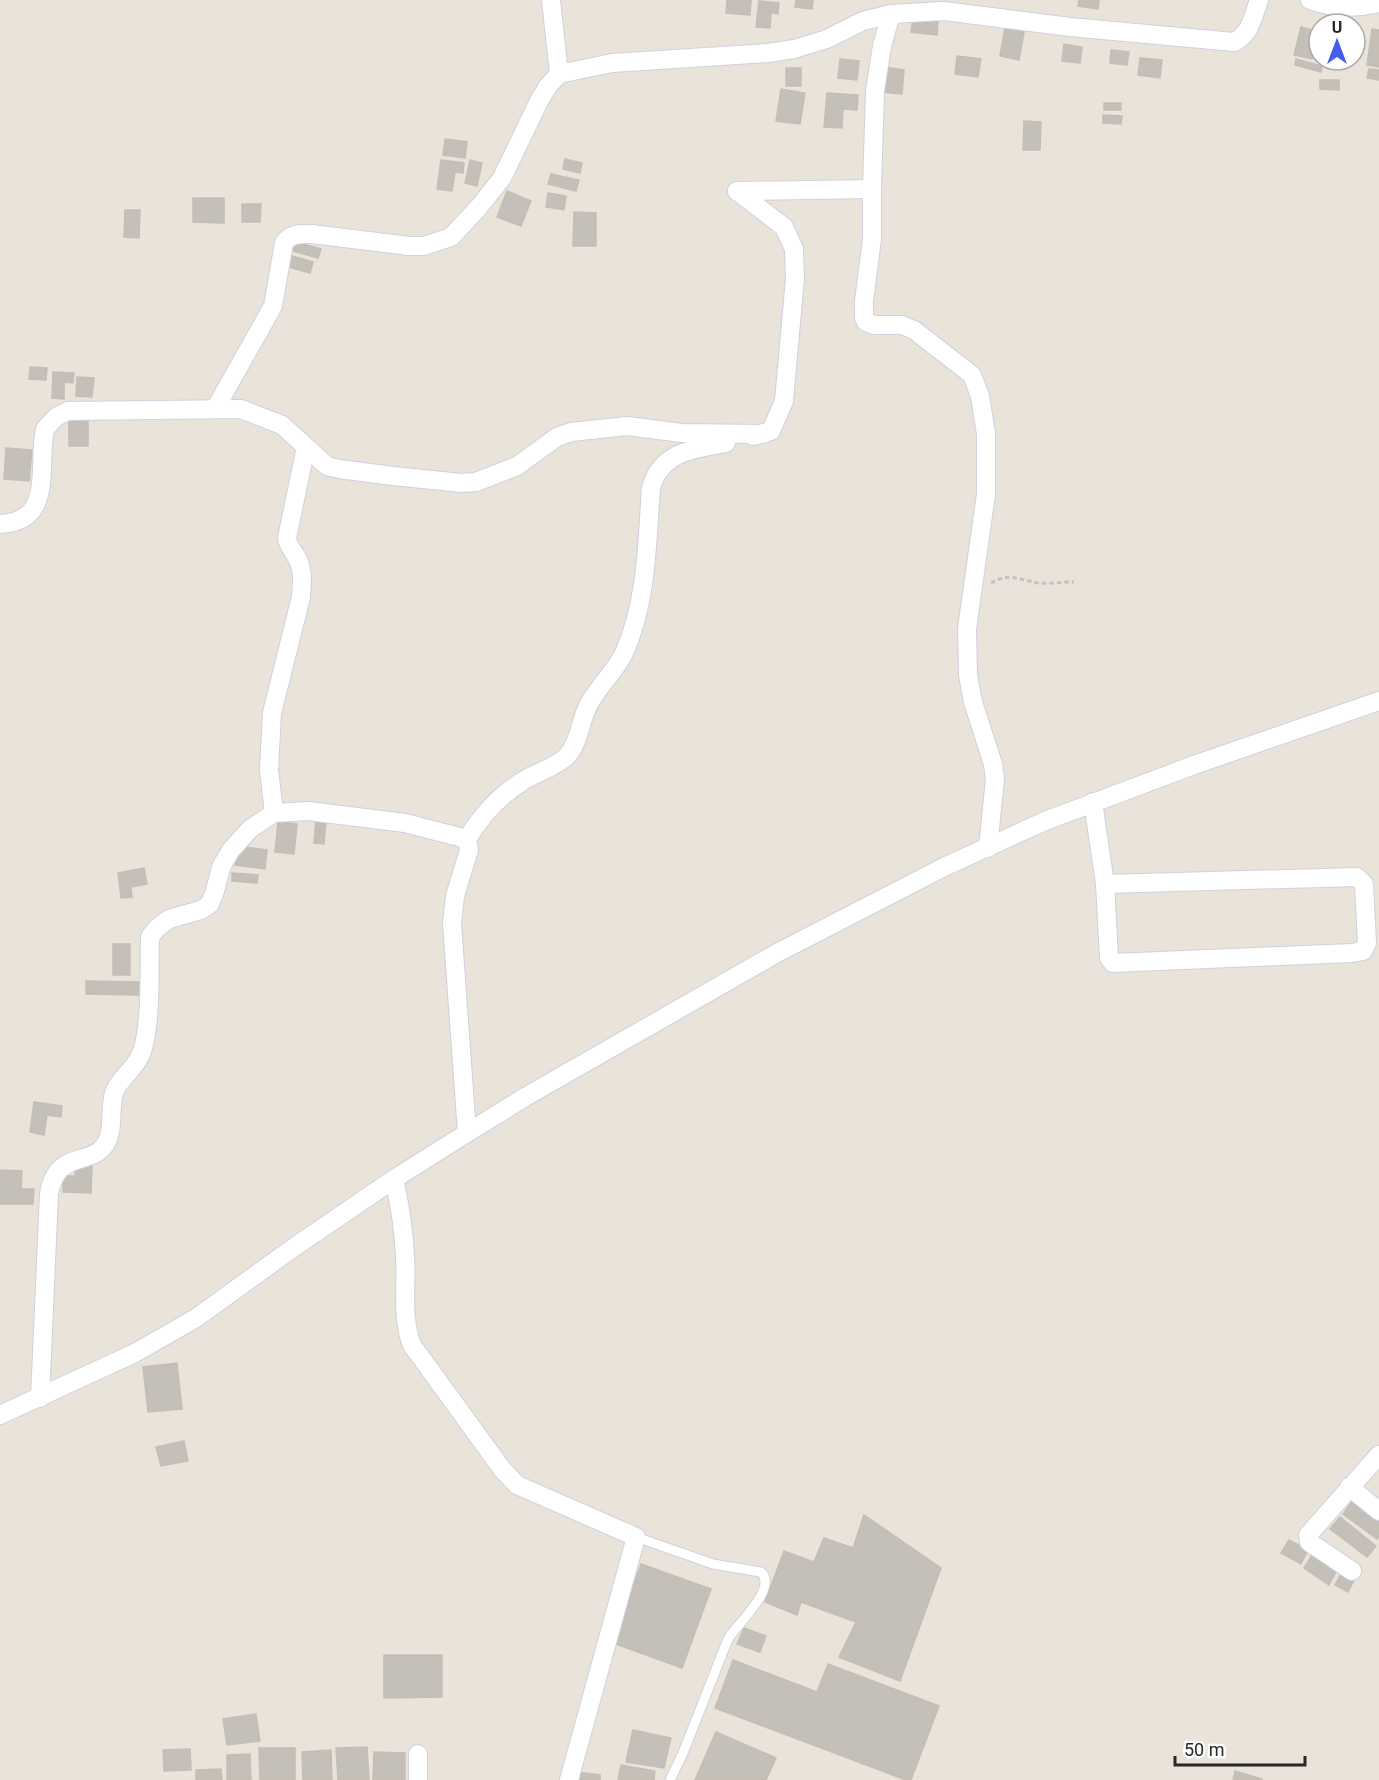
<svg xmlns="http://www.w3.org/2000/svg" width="1379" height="1780" font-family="Roboto,sans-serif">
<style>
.building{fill:#c4bfb9;stroke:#c4beb4;stroke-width:1.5}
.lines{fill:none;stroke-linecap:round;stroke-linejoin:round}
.service-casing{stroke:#cfd1df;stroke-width:11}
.minor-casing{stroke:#cfd1df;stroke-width:20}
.path{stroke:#c3c3c3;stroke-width:3;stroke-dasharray:4.5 3;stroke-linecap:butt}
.service{stroke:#fff;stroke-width:9}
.minor{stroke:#fff;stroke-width:18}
</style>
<rect width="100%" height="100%" fill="#e9e3d9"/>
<g class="building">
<polygon points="727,0 751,0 750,15 726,13"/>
<polygon points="796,0 813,0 812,9 795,7"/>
<polygon points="1079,0 1099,0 1098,9 1078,6"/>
<polygon points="759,1 779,3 778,14 771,13 770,28 756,27"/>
<polygon points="913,18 938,21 937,35 911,32"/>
<polygon points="1301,27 1319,32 1316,45 1319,46 1319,58 1313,57 1312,59 1294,55"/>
<polygon points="1005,28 1024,32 1019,60 1000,56"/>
<polygon points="1372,29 1379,30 1379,67 1367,65"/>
<polygon points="1064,44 1082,47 1080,63 1062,61"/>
<polygon points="1111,50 1129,52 1127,65 1110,63"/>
<polygon points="957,56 981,59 978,77 955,74"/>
<polygon points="1140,58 1162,60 1160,78 1138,75"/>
<polygon points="840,59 859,61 857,80 838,78"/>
<polygon points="1296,59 1322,66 1321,72 1295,65"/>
<polygon points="883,67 904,70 902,94 881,92"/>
<rect x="786" y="68" width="15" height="18"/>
<polygon points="1369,69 1379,70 1379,80 1367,78"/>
<polygon points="1320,80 1339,80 1339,90 1320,89"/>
<polygon points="781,89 805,93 800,124 776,121"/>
<polygon points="827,93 858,95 857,110 843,109 842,128 824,127"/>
<rect x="1104" y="103" width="17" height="7"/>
<polygon points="1103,115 1122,116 1121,124 1103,123"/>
<polygon points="1024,121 1041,122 1040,150 1023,150"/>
<polygon points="445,139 467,142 465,158 443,155"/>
<polygon points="565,159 582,163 580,173 563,169"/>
<polygon points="441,160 464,163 463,173 455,172 452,191 437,189"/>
<polygon points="470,160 482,163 477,186 465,183"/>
<polygon points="551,174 579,180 576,191 548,184"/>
<polygon points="507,191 531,201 521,226 497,217"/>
<polygon points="548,193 566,196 564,210 546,207"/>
<polygon points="193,198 224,198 224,223 193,222"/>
<polygon points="242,204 261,204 260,222 242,222"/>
<polygon points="125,210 140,210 139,238 124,237"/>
<polygon points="574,212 596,213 596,246 573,246"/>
<polygon points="296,242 321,249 318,258 293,251"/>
<polygon points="289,255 313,262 310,273 285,266"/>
<polygon points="30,367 47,368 46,380 29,379"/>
<polygon points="53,372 74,373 73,383 64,382 64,399 52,398"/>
<polygon points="77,377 94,378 92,397 76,396"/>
<rect x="69" y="418" width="19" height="28"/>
<polygon points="6,448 32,450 29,481 4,479"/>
<polygon points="316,819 326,819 324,844 314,843"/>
<polygon points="278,822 297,824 294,854 275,852"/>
<polygon points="237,846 267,850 265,869 235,865"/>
<polygon points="144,868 147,884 131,887 132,897 121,898 118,873"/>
<polygon points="232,873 258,875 257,883 232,881"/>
<rect x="113" y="944" width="17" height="31"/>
<polygon points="86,981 139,982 139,995 86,994"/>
<polygon points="34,1102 62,1106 61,1117 47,1115 44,1135 30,1132"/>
<polygon points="76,1164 92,1165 91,1193 63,1192 63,1176 75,1176"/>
<polygon points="0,1170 22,1171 21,1189 34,1189 33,1204 0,1204"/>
<polygon points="177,1363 182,1409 148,1412 143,1367"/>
<polygon points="184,1441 188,1461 161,1466 156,1447"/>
<polygon points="1353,1500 1379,1519 1379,1536 1377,1539 1343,1514"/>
<polygon points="864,1515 941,1568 900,1681 839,1657 856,1622 801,1602 797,1615 765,1602 784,1551 814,1562 824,1538 853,1548"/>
<polygon points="1340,1517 1376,1546 1367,1557 1330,1529"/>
<polygon points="1289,1540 1308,1550 1301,1564 1281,1553"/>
<polygon points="1314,1552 1339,1566 1329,1585 1304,1568"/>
<polygon points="641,1564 711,1589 682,1668 613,1643"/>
<polygon points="1344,1568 1356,1576 1348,1592 1335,1585"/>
<polygon points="744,1628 766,1636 760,1652 737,1644"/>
<polygon points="384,1655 442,1655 442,1697 384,1698"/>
<polygon points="733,1660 817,1692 828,1664 939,1706 911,1780 906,1780 715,1708"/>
<polygon points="256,1714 260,1741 227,1745 223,1719"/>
<polygon points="633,1730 671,1738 664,1768 626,1762"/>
<polygon points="716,1732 776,1758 766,1780 695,1780"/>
<polygon points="367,1747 369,1780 338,1780 336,1748"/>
<polygon points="259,1748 295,1748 295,1780 260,1780"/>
<polygon points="190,1749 191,1770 164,1771 163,1750"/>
<polygon points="331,1750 332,1780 303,1780 302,1752"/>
<polygon points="374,1752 405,1753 405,1780 373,1780"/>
<polygon points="250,1754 251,1780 227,1780 227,1755"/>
<polygon points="621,1765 655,1771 654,1780 618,1780"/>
<polygon points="221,1769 222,1780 196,1780 196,1770"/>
<polygon points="1235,1771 1262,1779 1262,1780 1233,1780"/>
<polygon points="575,1772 600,1775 600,1780 574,1780"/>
</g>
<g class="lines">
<defs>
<path id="service" d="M636 1537 713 1564 761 1572C778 1588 738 1623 728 1639L683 1753 670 1780"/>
<g id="minor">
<polyline points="551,0 559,74"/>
<path d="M1310 0C1333 8 1355 9 1379 3"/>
<polyline points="891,14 882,46 875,91 872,189 872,239 864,301 864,318 866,322 874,325 902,325 914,330 972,375 980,396 986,434 986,494 967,629 968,675 973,702 993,764 995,779 988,848"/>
<polyline points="737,191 784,227 794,249 795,278 784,401 771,431 753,436"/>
<polyline points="737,191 872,189"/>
<path d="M215 409 273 306 284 243C291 233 300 234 312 234L409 246H424L451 237 479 207 502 178 539 101 548 86 559 74 612 63 768 53 794 49 827 39 863 21 891 14 944 11 1070 27 1234 42C1251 34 1253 16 1259 0"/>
<path d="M0 524C55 522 37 466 45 429L56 417 68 411 241 409 282 425 327 466 339 469 393 476 462 483 476 482 517 466 557 437 571 432 627 426 682 433 763 434"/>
<polyline points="1093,802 1105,884 1109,958 1113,963 1352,953 1363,951 1367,943 1364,884 1357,877 1105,884"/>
<path d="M274 813 269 770 272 713 301 597C302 583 304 569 296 556 292 549 288 546 287 538L306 447"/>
<path d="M467 839C481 816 500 795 523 781 537 772 556 767 567 756 579 744 580 721 588 706 597 687 615 672 624 653 647 602 647 543 651 488 661 451 694 449 726 443"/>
<path d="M394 1179C400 1205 404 1231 405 1257 407 1285 401 1318 412 1345L502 1469 517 1485 636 1537 569 1780"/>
<path d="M40 1398 49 1194C50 1188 52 1181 55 1176 66 1155 93 1162 104 1146 115 1132 109 1109 114 1093 119 1078 134 1070 140 1056 152 1031 149 967 150 937L157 928 169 919 201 910 210 904 215 891 221 867 231 850 250 829 274 813 308 811 405 823 467 839 469 850 455 896 452 923 467 1133"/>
<polyline points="0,1415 135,1353 196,1318 293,1248 394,1179 467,1133 525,1097 777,953 946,866 1045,821 1194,765 1379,701"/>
<polyline points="1349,1487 1379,1511"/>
<polyline points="1352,1571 1309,1542 1308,1535 1379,1455"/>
<polyline points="418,1754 418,1780"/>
</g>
</defs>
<use href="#service" class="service-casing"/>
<use href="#minor" class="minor-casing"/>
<path class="path" d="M991 583C1010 572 1019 580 1039 583 1050 584 1062 582 1074 582"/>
<use href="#service" class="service"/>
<use href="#minor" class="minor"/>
</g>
<g transform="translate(1337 42)"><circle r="28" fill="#ffffff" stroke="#a9a9a9" stroke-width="1.5"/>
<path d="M0-4.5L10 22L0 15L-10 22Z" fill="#445dec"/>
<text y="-9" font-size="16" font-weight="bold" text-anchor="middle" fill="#272727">U</text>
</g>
<path d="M1175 1756v9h130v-9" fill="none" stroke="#272727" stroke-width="3"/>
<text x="1184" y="1756" font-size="18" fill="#272727" stroke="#ffffff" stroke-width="4.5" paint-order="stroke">50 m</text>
</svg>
